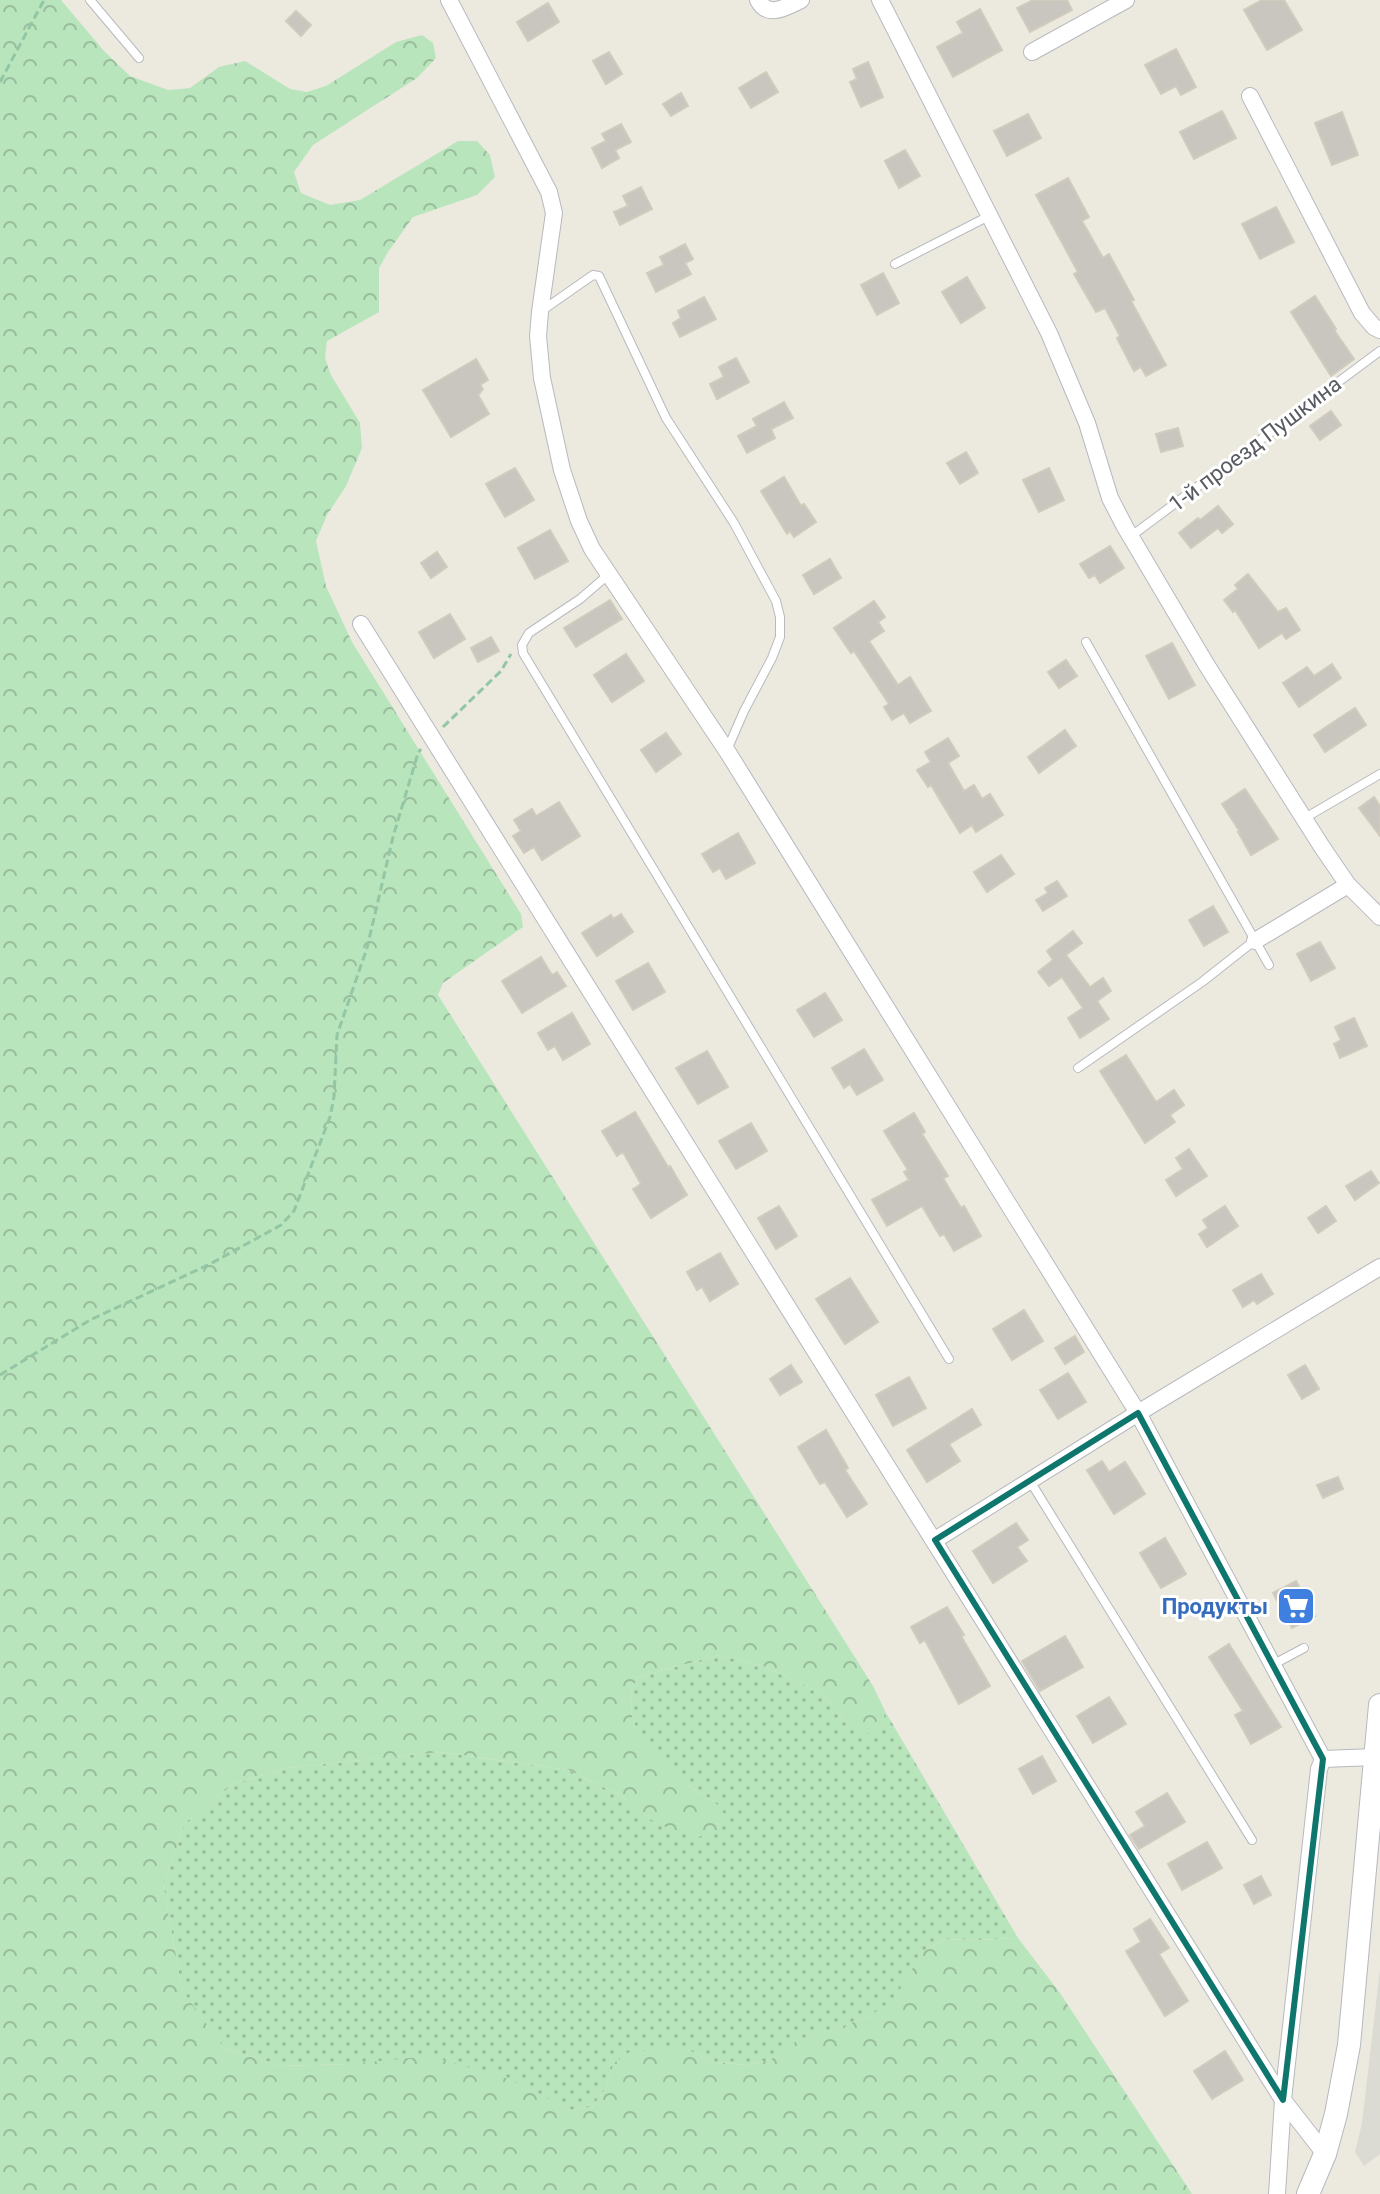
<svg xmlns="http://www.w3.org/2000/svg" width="1380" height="2194" font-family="Roboto,sans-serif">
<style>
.industrial{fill:#dcdbd3}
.grass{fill:url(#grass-dots)}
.forest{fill:url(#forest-crowns)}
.building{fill:#c8c6be;stroke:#d0cbbd;stroke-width:2}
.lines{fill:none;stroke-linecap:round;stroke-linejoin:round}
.lane-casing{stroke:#b7b9bf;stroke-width:10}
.street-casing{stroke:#b7b9bf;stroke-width:18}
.secondary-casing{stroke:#b5b8bf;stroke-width:24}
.path{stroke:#92c6a4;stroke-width:3;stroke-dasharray:8 4;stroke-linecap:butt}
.lane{stroke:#fff;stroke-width:8}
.street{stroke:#fff;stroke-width:16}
.secondary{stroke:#fff;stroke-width:22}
.marked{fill:none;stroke:#0f766e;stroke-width:6;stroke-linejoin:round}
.labels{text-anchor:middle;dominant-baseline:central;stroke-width:6;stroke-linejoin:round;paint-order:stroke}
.street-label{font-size:22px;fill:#585b61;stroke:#fff}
.shop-label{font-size:22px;font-weight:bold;fill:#366cbe;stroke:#fff;text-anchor:end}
</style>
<defs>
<pattern id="grass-dots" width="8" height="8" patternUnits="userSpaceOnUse" patternTransform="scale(2)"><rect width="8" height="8" fill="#b9e5bc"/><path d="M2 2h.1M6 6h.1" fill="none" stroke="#99bd9c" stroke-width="1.8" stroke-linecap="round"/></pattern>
<pattern id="forest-crowns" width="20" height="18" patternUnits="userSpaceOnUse" patternTransform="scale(2)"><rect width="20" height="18" fill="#b9e5bc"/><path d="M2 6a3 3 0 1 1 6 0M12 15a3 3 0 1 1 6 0" fill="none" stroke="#99bd9c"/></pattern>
</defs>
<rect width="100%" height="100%" fill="#eceadf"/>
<polygon class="industrial" points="1380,1969 1380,2154 1364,2166 1355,2152 1362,2123"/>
<polygon class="grass" points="719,1655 766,1667 821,1693 849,1727 882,1726 885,1711 1018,1938 977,1940 945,1939 923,1951 894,2000 867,2018 799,2040 770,2060 745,2065 714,2062 686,2049 614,2063 606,2088 592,2107 571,2110 548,2100 349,2064 282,2066 224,2048 182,1991 163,1884 186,1822 233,1784 287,1768 439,1752 569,1770 623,1797 657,1824 715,1802 685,1784 639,1737 632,1716 630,1693 638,1677"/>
<polygon class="forest" points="0,0 61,0 104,51 130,76 168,90 190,88 219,67 245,61 290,89 307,92 326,86 396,42 422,35 433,43 436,58 417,78 313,145 294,172 301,193 330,205 360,200 458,141 477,141 490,155 495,177 477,195 413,217 388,252 379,268 379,312 327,341 325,358 331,375 360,423 362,448 346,486 327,515 316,541 326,586 352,642 521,914 523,927 443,983 438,995 873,1686 885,1711 882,1727 867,1734 849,1727 821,1693 766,1667 719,1655 638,1677 630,1693 632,1716 639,1736 685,1784 715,1802 726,1816 716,1833 697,1837 657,1824 623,1797 569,1770 440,1752 287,1768 233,1784 186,1822 163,1884 182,1990 224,2048 282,2066 349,2064 430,2056 509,2079 571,2110 592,2107 606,2088 614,2063 631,2051 686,2049 714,2062 745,2065 770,2060 798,2040 867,2018 894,1999 923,1951 945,1939 977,1940 1018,1938 1060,1993 1192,2194 0,2194"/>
<g class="building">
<polygon points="1033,0 1067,0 1072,10 1030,32 1017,8"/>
<polygon points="1262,0 1284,0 1302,30 1267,50 1244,10"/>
<polygon points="548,3 559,22 528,41 517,22"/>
<polygon points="980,9 1002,50 953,77 937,47 963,33 957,22"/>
<polygon points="296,11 311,25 301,36 286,21"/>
<polygon points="1176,49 1196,87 1181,95 1176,86 1161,94 1145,65"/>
<polygon points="609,52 622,74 606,84 593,61"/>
<polygon points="868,62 883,97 861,107 850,82 857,79 853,69"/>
<polygon points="766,72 778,92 751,108 739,88"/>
<polygon points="681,93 688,106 671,116 663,104"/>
<polygon points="1222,111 1236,138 1194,159 1180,132"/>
<polygon points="1342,112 1358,155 1332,165 1315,123"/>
<polygon points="1028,114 1041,138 1007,156 994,131"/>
<polygon points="621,124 631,142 615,150 619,158 602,168 592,148 606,141 602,134"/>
<polygon points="905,150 920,176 899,188 885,161"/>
<polygon points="1068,178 1089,217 1082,221 1103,258 1109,254 1134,300 1131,301 1166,365 1146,376 1141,367 1134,371 1117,338 1120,336 1105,308 1096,312 1074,274 1078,272 1036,195"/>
<polygon points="641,187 652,209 620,225 614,212 628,206 623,196"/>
<polygon points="1276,207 1294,242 1260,259 1242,224"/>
<polygon points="685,244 693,259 685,263 691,274 656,292 647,273 664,265 660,257"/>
<polygon points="883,273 899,303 877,315 861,285"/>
<polygon points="967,277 985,308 961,323 942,292"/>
<polygon points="1315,296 1336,329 1334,330 1354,359 1331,376 1291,312"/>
<polygon points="704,297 716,319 680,337 673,323 681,318 678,311"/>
<polygon points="736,358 749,382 717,399 710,384 724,377 719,367"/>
<polygon points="476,359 488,380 480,385 483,389 478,395 489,414 451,437 423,390"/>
<polygon points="784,402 793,418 771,429 775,438 747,453 738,436 757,426 753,419"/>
<polygon points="1331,411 1341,425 1320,440 1310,426"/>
<polygon points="1178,428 1183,446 1161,452 1156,434"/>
<polygon points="966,452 978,473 960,484 947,463"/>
<polygon points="515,468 534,500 505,517 486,484"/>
<polygon points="1049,468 1064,500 1039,512 1023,480"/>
<polygon points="784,477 801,506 804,504 816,522 794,537 790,531 787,534 761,491"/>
<polygon points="1218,506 1233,524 1222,533 1218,528 1191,548 1179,533 1198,518 1200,520"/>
<polygon points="550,530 568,561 535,579 518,548"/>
<polygon points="1110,546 1124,568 1100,583 1095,575 1089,578 1080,564"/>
<polygon points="437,552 447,567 431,578 421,563"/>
<polygon points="830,559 841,578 814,594 803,575"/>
<polygon points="1248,574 1278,612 1286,608 1300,630 1286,639 1282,633 1259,648 1235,610 1233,612 1224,600 1238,589 1235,585"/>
<polygon points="610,600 622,619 576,647 564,628"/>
<polygon points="874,601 885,617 878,622 884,631 869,641 898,685 910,677 931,711 910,723 904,713 892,720 884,707 889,704 854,651 851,653 834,628"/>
<polygon points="450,614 465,639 434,658 419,632"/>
<polygon points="491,637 499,651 478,662 471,648"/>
<polygon points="1172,643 1195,685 1169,699 1146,656"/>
<polygon points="626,654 644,681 612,702 594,675"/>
<polygon points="1066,660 1077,676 1059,688 1048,672"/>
<polygon points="1332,664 1341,678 1299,707 1283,683 1307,667 1314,676"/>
<polygon points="1355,708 1366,725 1325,752 1314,735"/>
<polygon points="1065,730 1076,746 1039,773 1028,757"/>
<polygon points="666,733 681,754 656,772 641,750"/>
<polygon points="948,738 959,756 948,763 964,791 974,785 982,799 990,794 1003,815 976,832 972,825 960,833 931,785 928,787 917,770 931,762 925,752"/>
<polygon points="1245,789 1278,839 1251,855 1238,832 1240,832 1222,804"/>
<polygon points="1374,797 1380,806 1380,836 1359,808"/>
<polygon points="559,802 580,836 542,860 534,847 524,853 513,836 521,831 514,820 532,809 536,816"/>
<polygon points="738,833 755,863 726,879 720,868 713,872 702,854"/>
<polygon points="1001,855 1014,874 987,892 974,872"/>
<polygon points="1057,881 1067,896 1043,911 1036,900 1048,893 1045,888"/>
<polygon points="1213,906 1228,932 1204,946 1189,920"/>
<polygon points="621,914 633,932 597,956 582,933 611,915 613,919"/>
<polygon points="1073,931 1082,943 1066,955 1090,987 1103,978 1111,991 1097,1001 1109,1019 1080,1038 1068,1018 1083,1008 1062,977 1049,986 1038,972 1053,960 1047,951"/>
<polygon points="1320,942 1335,968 1311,981 1297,954"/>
<polygon points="541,957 552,975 557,972 566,986 522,1013 502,981"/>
<polygon points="648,963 665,992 633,1010 616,981"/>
<polygon points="825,993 842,1020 814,1037 797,1010"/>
<polygon points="572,1013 590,1044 563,1060 555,1046 548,1050 538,1033"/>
<polygon points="1354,1018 1367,1046 1340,1058 1334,1044 1341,1040 1335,1027"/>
<polygon points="864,1049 883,1080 857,1095 850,1084 844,1088 832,1068"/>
<polygon points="707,1051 728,1087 698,1104 676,1068"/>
<polygon points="1126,1055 1156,1102 1174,1090 1184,1105 1170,1115 1175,1122 1145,1143 1100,1071"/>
<polygon points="635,1112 668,1167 670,1166 687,1195 651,1218 633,1189 641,1184 623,1152 617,1156 602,1131"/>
<polygon points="914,1113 925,1132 922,1134 948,1176 943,1178 961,1208 964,1206 981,1236 954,1251 944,1234 940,1236 922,1206 887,1226 872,1200 909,1180 904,1172 908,1170 884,1131"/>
<polygon points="751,1123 767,1151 736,1169 719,1141"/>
<polygon points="1189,1149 1207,1176 1176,1196 1166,1180 1183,1169 1176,1158"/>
<polygon points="1371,1171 1379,1183 1355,1200 1346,1186"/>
<polygon points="779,1206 797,1236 776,1249 758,1218"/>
<polygon points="1225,1206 1238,1226 1207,1247 1199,1234 1208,1228 1203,1220"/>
<polygon points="1326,1206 1336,1221 1318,1233 1308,1218"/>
<polygon points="720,1253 738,1284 710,1301 702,1287 697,1290 687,1272"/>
<polygon points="1261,1274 1273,1294 1257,1304 1254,1300 1243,1307 1233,1290"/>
<polygon points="850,1278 878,1322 845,1344 816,1299"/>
<polygon points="1024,1310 1043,1341 1012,1360 993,1329"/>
<polygon points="1075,1336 1084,1352 1065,1364 1055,1348"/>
<polygon points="791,1365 802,1382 780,1395 770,1379"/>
<polygon points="1305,1365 1319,1389 1302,1399 1288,1375"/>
<polygon points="1068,1373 1086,1402 1058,1419 1040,1390"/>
<polygon points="909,1377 926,1408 893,1426 876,1395"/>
<polygon points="972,1409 981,1425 949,1444 960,1461 927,1482 907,1450"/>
<polygon points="826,1430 848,1468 845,1470 867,1504 847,1517 825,1482 820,1484 798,1447"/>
<polygon points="1102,1461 1109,1472 1125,1462 1145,1494 1114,1514 1087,1470"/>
<polygon points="1338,1477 1343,1489 1323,1498 1317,1485"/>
<polygon points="1016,1523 1028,1540 1017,1547 1027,1561 993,1583 973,1551"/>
<polygon points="1165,1538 1186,1574 1161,1588 1140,1553"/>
<polygon points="1296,1581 1315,1616 1292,1628 1273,1593"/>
<polygon points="947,1607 964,1635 961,1636 990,1686 959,1704 925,1640 920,1643 911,1627"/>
<polygon points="1065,1636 1083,1667 1040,1691 1022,1661"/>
<polygon points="1229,1644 1281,1727 1251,1744 1235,1715 1243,1711 1209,1657"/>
<polygon points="1109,1697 1126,1724 1093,1743 1077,1716"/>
<polygon points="1042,1756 1056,1781 1033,1794 1019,1769"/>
<polygon points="1167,1793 1185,1822 1139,1849 1130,1835 1145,1826 1136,1812"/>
<polygon points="1207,1842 1222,1868 1182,1890 1168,1864"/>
<polygon points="1261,1876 1271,1895 1254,1904 1244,1885"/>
<polygon points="1150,1919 1169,1948 1159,1954 1188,2001 1165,2016 1126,1951 1141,1942 1134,1929"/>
<polygon points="1225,2051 1243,2080 1212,2099 1194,2071"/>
</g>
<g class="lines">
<defs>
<g id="lane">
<polyline points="90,0 139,58"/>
<polyline points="895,264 989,216"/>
<polyline points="540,312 593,275 599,276 666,418 734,523 776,601 780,617 780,637 772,658 744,711 727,750"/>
<polyline points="1130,537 1380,351"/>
<polyline points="608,575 580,599 529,633 522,645 523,653 949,1359"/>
<polyline points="1086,642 1269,965"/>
<polyline points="1305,818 1380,774"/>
<polyline points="1078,1068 1202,982 1254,941"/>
<polyline points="1030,1481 1252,1840"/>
<polyline points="1274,1664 1304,1648"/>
</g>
<g id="street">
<polyline points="449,0 549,192 554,213 540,312 538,336 542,378 562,470 579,521 592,549 727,751 1138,1413 1323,1759"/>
<path d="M758 0C768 19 786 7 801 0"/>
<polyline points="880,0 1049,333 1087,423 1110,498 1125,527 1206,664 1322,847 1348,885 1380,917"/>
<polyline points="1032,52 1126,0"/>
<polyline points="1250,96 1362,313 1374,327 1380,330"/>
<polyline points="361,624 1283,2100 1325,2154"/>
<polyline points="1255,941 1348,885"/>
<polyline points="935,1540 1138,1413 1380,1267"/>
<polyline points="1323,1759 1375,1757"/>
<polyline points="1277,2194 1283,2100 1319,1769 1323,1759"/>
</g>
<polyline id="secondary" points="1308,2194 1325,2154 1336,2114 1349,2045 1380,1705"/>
</defs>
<use href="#lane" class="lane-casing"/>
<use href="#street" class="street-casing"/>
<use href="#secondary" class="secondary-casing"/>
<g class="path">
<polyline points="0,82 44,0"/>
<polyline points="443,727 501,671 511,654"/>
<polyline points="0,1375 90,1320 210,1264 281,1225 294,1211 330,1117 334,1097 337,1035 367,948 393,837 418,753 421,749"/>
</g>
<use href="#lane" class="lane"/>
<use href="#street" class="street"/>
<use href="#secondary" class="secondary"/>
</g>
<path class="marked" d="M1138 1413 1323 1759 1283 2100 935 1540Z"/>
<defs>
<symbol id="supermarket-square" viewBox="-11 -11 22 22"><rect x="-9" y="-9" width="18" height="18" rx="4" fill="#3f7fe0" stroke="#fff"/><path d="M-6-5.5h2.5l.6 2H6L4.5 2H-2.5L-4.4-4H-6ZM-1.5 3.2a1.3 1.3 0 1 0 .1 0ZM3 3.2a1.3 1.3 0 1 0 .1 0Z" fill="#fff"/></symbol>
</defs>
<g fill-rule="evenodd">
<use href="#supermarket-square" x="1274" y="1584" width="44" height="44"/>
</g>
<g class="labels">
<g class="street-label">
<text transform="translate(1255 444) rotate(-37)">1-й проезд Пушкина</text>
</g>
<g class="shop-label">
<text x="1268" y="1606">Продукты</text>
</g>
</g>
</svg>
